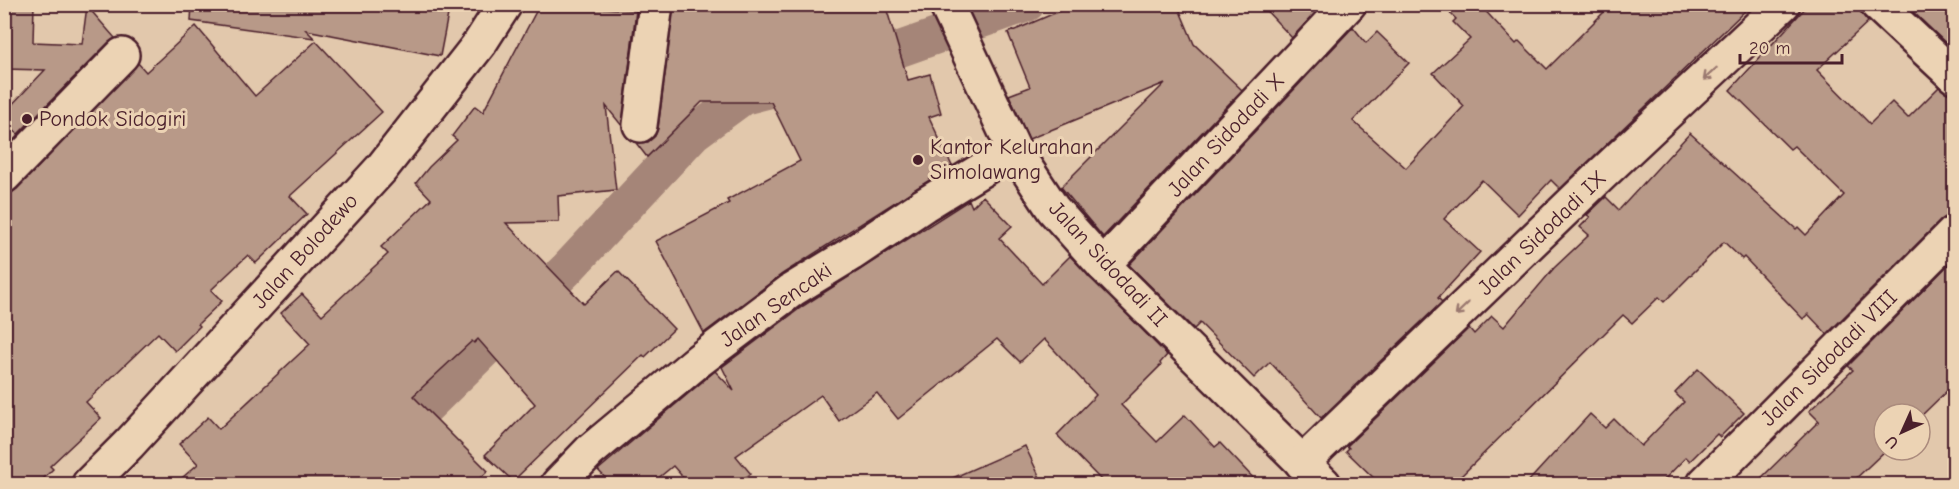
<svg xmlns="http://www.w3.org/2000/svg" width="1959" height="489" font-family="'Comic Neue',sans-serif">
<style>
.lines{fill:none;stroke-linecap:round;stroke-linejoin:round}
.canal{stroke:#a58578;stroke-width:36}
.building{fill:#b89988;stroke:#4a1f2b;stroke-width:1.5}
.minor-casing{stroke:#4a1f2b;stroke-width:38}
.minor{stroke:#ecd3b4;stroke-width:33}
.oneway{stroke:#9b7970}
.poi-dot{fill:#4a1f2b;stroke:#ecd3b4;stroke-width:2}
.labels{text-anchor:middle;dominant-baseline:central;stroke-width:6;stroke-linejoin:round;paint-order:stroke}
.poi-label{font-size:22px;fill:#4a1f2b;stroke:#ecd3b4;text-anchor:start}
.street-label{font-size:22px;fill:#4a1f2b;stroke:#ecd3b4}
</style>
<rect width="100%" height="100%" fill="#e2c8ac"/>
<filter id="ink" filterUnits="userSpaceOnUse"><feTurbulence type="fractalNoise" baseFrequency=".0167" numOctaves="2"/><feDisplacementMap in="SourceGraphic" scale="12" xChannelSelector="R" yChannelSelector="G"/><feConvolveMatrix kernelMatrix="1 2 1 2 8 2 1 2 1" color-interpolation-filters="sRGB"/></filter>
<g filter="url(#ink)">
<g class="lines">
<g class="canal">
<polyline points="852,66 1027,4"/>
<polyline points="354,484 397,435 566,270 694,133 743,97 782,87"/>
</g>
</g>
<g class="building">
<polygon points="4,4 34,4 33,42 82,44 87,6 115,38 109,42 18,134 4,122 4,113 45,70 4,69"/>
<polygon points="192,4 450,4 440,56 306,30 314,38 191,21"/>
<polygon points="540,4 636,10 622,126 606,106 616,190 558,196 559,222 506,223 584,304 618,271 674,329 645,357 643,355 513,481 485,455 535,404 478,339 474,343 472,341 413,396 488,471 474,484 175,484 198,464 179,444 208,417 219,429 310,344 281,313 302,294 322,315 388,254 381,247 431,199 416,183 429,167 457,140 452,136 475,106 483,112"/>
<polygon points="674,4 885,4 908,80 930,74 941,113 929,117 952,166 782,274 704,333 656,241 729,203 727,200 800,161 771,102 702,102 647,157 636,143 648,142 655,136 658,128"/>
<polygon points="1076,4 1177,4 1194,44 1242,90 1103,237 1061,187 1165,83 1029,139 1009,95 1030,87 1008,33"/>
<polygon points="1260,4 1323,4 1292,38"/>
<polygon points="1441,4 1479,4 1516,44 1519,41 1547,69 1612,4 1752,4 1560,189 1551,180 1518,215 1482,180 1444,219 1480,252 1438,298 1442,302 1321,418 1270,362 1254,378 1200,323 1194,329 1129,265 1353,27 1366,43 1377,32 1409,63 1353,121 1406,168 1464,106 1433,73 1470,39 1453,22 1456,19"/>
<polygon points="1809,4 1859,4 1859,10 1868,22 1817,70 1870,124 1892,102 1908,118 1939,87 1949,94 1954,94 1954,215 1949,215 1941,220 1827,334 1808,314 1803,319 1744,257 1742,259 1724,242 1664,302 1659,297 1632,323 1623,315 1453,484 1380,484 1346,451 1349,448 1347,446 1469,328 1474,334 1492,316 1504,327 1554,268 1589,235 1580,227 1590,217 1587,215 1606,197 1619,210 1690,133 1796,229 1798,227 1806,235 1844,195 1794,146 1790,149 1730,90"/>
<polygon points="1905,4 1954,4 1954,51"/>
<polygon points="196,26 255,96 316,41 382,112 290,196 307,214 256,263 248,255 211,290 222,301 198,324 200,326 175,351 158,333 86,402 101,418 50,466 53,469 38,484 4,484 4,194 10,194 17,189 138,63 146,72"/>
<polygon points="983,196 1012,226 999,238 1042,284 1070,256 1167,355 1160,363 1161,365 1121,405 1157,442 1185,415 1215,447 1220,443 1259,484 1105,484 1057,435 1096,395 1044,339 1020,362 997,339 898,419 877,393 839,421 821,395 736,456 751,474 735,484 689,484 673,466 651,484 611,484 598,470 715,371 734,391 722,367 803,306 969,200 972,207"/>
<polygon points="1954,259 1954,384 1920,417 1920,414 1884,414 1884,450 1886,450 1850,484 1755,484 1819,421 1809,411 1853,370 1848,366"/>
<polygon points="1698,369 1744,413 1720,437 1717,434 1690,461 1686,457 1660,484 1526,484 1590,414 1605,428 1614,419 1641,446 1684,402 1675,393"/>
<polygon points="1025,446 1043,484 939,484"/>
</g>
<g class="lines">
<defs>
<g id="minor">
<polyline points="946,4 1014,150 1053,209 1103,265 1324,484"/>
<polyline points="1877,4 1954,76"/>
<polyline points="640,125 656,4"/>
<polyline points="4,176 122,55"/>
<polyline points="1103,265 1349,4"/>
<polyline points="1302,463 1601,175 1783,4"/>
<polyline points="89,484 129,444 381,169 480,43 505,4"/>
<polyline points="558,484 590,451 698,361 792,290 851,254 924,205 1014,150"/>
<polyline points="1704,484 1954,233"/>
</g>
</defs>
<use href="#minor" class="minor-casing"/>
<use href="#minor" class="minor"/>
</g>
<defs><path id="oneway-shaft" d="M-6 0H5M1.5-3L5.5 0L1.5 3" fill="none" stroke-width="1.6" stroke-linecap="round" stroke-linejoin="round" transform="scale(1.5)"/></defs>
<g class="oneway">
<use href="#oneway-shaft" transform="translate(1710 74) rotate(137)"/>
<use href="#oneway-shaft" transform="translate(1462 309) rotate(136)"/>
</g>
</g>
<g class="poi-dot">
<circle cx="27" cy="119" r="6"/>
<circle cx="918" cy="160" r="6"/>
</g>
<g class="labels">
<g class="poi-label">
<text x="39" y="119">Pondok Sidogiri</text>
<text x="930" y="147">Kantor Kelurahan<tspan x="930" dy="25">Simolawang</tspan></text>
</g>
<g class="street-label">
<text transform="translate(1226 135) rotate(-47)">Jalan Sidodadi X</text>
<text transform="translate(1542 233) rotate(-44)">Jalan Sidodadi IX</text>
<text transform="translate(305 251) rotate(-48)">Jalan Bolodewo</text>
<text transform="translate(1108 264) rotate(47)">Jalan Sidodadi II</text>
<text transform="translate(776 305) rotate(-35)">Jalan Sencaki</text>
<text transform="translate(1829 358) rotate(-45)">Jalan Sidodadi VIII</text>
</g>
</g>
<rect width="1959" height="489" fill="none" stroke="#ecd3b4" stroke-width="24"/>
<rect x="12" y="12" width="1935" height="465" fill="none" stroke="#4a1f2b" stroke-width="2" filter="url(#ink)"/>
<g transform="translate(1902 432) rotate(225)"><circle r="28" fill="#ecd3b4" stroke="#ab8b7d" stroke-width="1.5"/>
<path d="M0-4.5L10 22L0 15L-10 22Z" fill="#4a1f2b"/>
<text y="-9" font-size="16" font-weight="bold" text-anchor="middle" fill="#4a1f2b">U</text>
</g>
<path d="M1740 54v9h102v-9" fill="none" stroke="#4a1f2b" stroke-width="3"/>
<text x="1749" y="54" font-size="18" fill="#4a1f2b" stroke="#ecd3b4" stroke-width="4.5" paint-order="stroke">20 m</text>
</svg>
